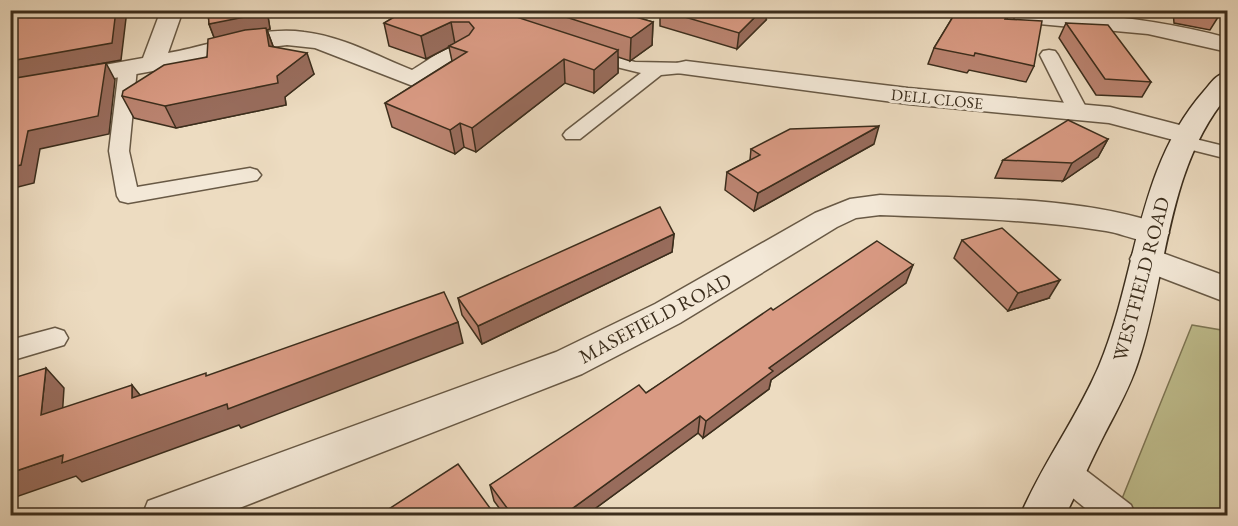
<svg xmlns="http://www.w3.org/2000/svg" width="1238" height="526" font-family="'EB Garamond',serif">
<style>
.green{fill:#bfbe8e;stroke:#7d7655;stroke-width:1.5}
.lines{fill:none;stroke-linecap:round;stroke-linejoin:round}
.lane-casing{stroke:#685945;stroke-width:3}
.street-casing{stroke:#685945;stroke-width:3}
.secondary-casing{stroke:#3b2d1c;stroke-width:3}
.lane{fill:#f3e8d7;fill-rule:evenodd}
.street{fill:#f3e8d7;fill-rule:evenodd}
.secondary{fill:#f3e8d7;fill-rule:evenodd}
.wall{fill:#bb8471;stroke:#3b2d1c;stroke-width:1.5}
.shaded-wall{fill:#986c5c;stroke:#3b2d1c;stroke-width:1.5}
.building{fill:#d99a83;stroke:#3b2d1c;stroke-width:1.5}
.labels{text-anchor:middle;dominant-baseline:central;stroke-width:6;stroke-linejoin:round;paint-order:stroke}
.far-street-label{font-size:16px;fill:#3b2d1c;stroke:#f3e8d7}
.street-label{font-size:20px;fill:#3b2d1c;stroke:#f3e8d7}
</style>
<rect width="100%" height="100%" fill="#eddcc1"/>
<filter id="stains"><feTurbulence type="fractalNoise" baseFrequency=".00333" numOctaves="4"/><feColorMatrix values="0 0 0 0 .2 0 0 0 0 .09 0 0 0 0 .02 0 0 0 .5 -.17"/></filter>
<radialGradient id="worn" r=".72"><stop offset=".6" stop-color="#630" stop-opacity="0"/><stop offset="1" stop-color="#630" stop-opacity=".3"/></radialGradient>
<polygon class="green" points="1192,325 1227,331 1227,515 1115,516"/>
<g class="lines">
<defs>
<g id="lane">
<polygon points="586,49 635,62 686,63 692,64 695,68 692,72 661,75 580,139 566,139 563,135 566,131 641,73 580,58 577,54 580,50"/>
<polygon points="1049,50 1055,51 1058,55 1088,111 1085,115 1071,115 1068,111 1040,55 1043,51"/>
<polygon points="128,63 134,64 137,68 129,151 137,187 250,168 257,170 261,175 257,180 128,203 120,201 117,196 109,151 119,68 122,64"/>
<polygon points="1183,136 1228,147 1228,159 1176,146 1173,142 1176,138"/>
<polygon points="55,328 64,331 68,338 64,345 10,361 10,340"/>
<polygon points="1064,458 1075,462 1131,505 1136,516 1095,516 1053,482 1049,472 1053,462"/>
</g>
<g id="street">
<path d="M161 10H183L168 53C212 45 259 26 304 32 341 36 377 56 412 70 429 60 451 41 471 46L475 51 471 56 422 84 413 86 315 48 287 45 253 49 164 69 10 97V82L143 58Z"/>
<path d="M1025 10H1073L1075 13C1126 17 1177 24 1228 38V52L1148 34 1017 22 1014 17 1017 12Z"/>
<polygon points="686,61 908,88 1110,107 1195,129 1199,135 1195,141 1185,143 1109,123 908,104 677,73 674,68 677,63"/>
<path d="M880 195C975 199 1074 195 1164 225L1169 233 1164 241C1145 246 1126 234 1106 231 1032 219 956 218 880 215L856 218 837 227 680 323 582 374 219 516H142L148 501 556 352 655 304 815 213 850 199Z"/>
<polygon points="1146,247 1228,277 1228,303 1134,267 1130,259 1134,251"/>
</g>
<path id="secondary" d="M1228 72V95C1165 170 1168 274 1138 362 1130 387 1117 410 1105 433 1091 460 1079 488 1065 516H1020C1042 464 1077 418 1099 366 1137 276 1136 168 1204 91 1211 83 1216 74 1228 72Z"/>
</defs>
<use href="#lane" class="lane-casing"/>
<use href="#street" class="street-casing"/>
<use href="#secondary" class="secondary-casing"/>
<use href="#lane" class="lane"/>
<use href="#street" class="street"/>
<use href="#secondary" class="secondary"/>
</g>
<g class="wall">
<polygon points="208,10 267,10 270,29 267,30 273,46 314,74 285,97 286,105 176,128 134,118 122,96 207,57 214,37 209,24"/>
<polygon points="406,10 612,10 653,22 652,45 630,61 618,57 618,73 594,93 565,83 476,152 464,147 455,154 392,127 385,103 452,61 449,47 426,59 389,46 384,23"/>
<polygon points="660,10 766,20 737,49 660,26"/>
<polygon points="957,10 1011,10 1007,19 1034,66 1026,82 969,70 967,73 928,64 934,48"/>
<polygon points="1173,10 1219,10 1220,14 1210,30 1174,23"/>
<polygon points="1066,23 1151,82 1142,97 1096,95 1059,38"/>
<polygon points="1108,139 1098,157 1063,181 995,178 1003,160"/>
<polygon points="874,144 754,211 725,190 727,172 750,160 751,149"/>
<polygon points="674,234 672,252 482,344 462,315 458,298"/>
<polygon points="962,240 1049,298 1008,311 954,258"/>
<polygon points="906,283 771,380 769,389 703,438 698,433 585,516 505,516 494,501 490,485 646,393 773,310"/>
</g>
<g class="shaded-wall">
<polygon points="116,10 127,10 121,60 10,80 10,61"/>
<polygon points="264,10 267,10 270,29 267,30 274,49 215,40 209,24"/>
<polygon points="480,10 502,10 503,19 483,30"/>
<polygon points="762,10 768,10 766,20 737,49 739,33"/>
<polygon points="451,22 455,44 449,46 449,47 426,59 421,36"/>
<polygon points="653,22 652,45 630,61 631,38"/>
<polygon points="618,50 618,73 594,93 594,70"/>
<polygon points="307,53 314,74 285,97 286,105 176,128 165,106 277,76"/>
<polygon points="564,59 565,83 476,152 472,128"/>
<polygon points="106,63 115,80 109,134 40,149 34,183 10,189 10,167 28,131"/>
<polygon points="460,123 464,147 455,154 450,130"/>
<polygon points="879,126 874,144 754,211 758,193"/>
<polygon points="1108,139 1098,157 1063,181 1072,163"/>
<polygon points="674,234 672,252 482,344 478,326"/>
<polygon points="913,265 906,283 771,380 769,389 703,438 706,421 769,368"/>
<polygon points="1060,280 1049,298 1008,311 1018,293"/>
<polygon points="458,322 463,343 241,428 239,425 82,482 76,476 10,499 10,473"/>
<polygon points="46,368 64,388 61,435 41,415"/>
<polygon points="132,385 148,405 132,398"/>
<polygon points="700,416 698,433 585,516 562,516"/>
</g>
<g class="building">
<polygon points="10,10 116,10 112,43 10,61"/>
<polygon points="208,10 264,10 265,13 209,24"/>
<polygon points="406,10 480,10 481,14 488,17 501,12 618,50 594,70 564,59 472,128 460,123 450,130 385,103 467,52 449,46 469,35 474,28 469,22 451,22 421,36 384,23"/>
<polygon points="544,10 612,10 653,22 631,38"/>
<polygon points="661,10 762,10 739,33"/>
<polygon points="957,10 1009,10 1005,19 1042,21 1034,66 975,53 974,56 934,48"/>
<polygon points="1199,10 1219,10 1220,14"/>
<polygon points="1066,23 1108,25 1151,82 1105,79"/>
<polygon points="266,28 269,46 307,53 277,76 278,83 165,106 122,96 123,91 164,65 207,57 208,39 245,30"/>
<polygon points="106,63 98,116 28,131 21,165 10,167 10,79"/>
<polygon points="1068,120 1108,139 1072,163 1003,160"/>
<polygon points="879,126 758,193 727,172 760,155 751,149 790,129"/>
<polygon points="660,207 674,234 478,326 458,298"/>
<polygon points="1002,228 1060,280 1018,293 962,240"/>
<polygon points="877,241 913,265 769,368 773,371 706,421 700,416 562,516 513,516 490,485 639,385 646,393 771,308 773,310"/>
<polygon points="444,292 458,322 228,409 227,404 62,463 63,455 10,473 10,379 46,368 41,415 132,385 132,398 206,373 206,376"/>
<polygon points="458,464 495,515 494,516 378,516"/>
</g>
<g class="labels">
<g class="far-street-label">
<text transform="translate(937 99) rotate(6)">DELL CLOSE</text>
</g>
<g class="street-label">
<text transform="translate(1141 279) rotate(-75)">WESTFIELD ROAD</text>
<text transform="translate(655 318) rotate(-28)">MASEFIELD ROAD</text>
</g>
</g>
<rect width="1238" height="526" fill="none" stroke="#eddcc1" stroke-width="36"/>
<rect x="12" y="12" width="1214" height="502" fill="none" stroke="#3b2d1c" stroke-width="3"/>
<rect x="18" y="18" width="1202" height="490" fill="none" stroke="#3b2d1c" stroke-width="1.5"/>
<rect width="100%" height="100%" filter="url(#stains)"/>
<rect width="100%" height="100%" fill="url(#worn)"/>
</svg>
